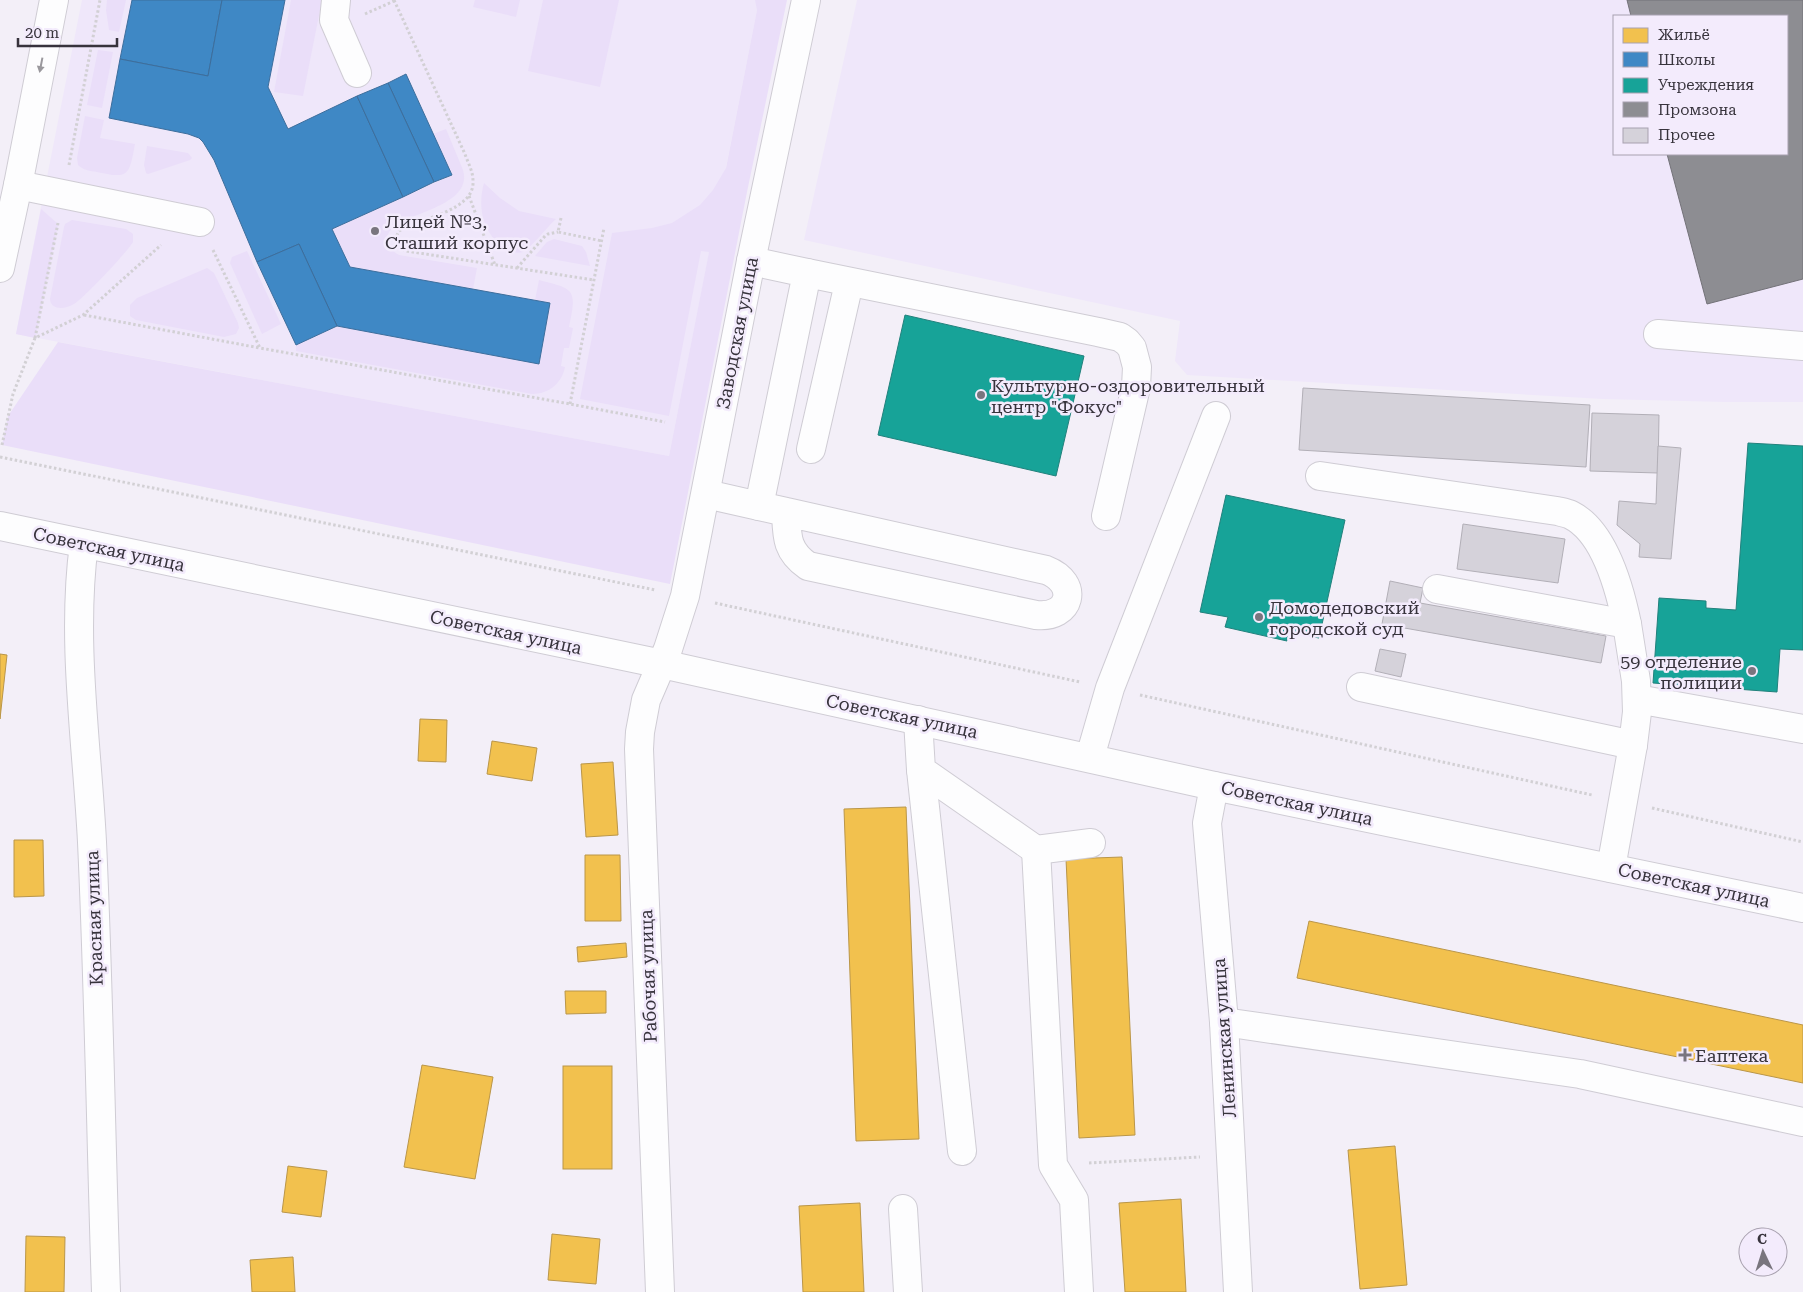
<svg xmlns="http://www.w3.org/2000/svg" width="1803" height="1292" font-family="'Roboto Serif',serif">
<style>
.built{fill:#efe7fa;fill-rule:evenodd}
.green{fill:#eadef9}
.homes{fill:#f2c14e;stroke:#ba9649}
.schools{fill:#3f88c5;stroke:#3d6e9c}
.public{fill:#17a398;stroke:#21817c}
.industry{fill:#8d8d92;stroke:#737278}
.building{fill:#d5d2da;stroke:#b2afb7}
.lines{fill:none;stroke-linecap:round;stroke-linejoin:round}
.minor-casing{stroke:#cfccd4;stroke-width:30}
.major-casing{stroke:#cfccd4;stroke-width:30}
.path{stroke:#d2d0d4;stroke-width:3;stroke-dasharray:2.5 2.5;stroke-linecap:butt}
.minor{stroke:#fdfdfe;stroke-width:28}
.major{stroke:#fdfdfe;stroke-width:28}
.oneway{fill:#9a989d}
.poi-dot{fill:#79757e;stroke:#f3ebfc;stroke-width:2}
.labels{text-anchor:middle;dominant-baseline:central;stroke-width:5;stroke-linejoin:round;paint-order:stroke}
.poi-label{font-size:18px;fill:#37333c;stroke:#f3ebfc;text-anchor:start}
.street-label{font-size:18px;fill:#37333c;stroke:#f3ebfc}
</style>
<rect width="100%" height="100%" fill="#f3eff8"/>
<g class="built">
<polygon points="82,0 759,0 669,456 16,334"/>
<path d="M857 0H1803V402H1725L1603 399 1187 375 1175 361 1180 321 804 240ZM1614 16H1787V154H1614Z"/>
</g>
<g class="green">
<polygon points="107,0 126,0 119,32 109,30 106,10"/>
<polygon points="291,0 322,0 303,96 274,92"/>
<polygon points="475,0 520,0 516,17 473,7"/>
<polygon points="543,0 619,0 600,87 528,71"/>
<polygon points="755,0 787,0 747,192 670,584 2,445 8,416 58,342 669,456 709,252 701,251 669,416 580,399 612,233 652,228 672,223 700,205 713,190 726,168 757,10"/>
<polygon points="98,50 113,52 102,108 87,105"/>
<path d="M85 116 104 120 100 138 135 144C129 176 129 179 97 172 90 171 83 170 78 165L77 158Z"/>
<path d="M446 129 463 170C473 205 411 212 394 227 382 236 387 249 399 255L477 268 473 289 350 267 332 229 452 175 433 134Z"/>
<polygon points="147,146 188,153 192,158 190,160 148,174 146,173 144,165"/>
<path d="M484 183 500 198 519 211 556 219C548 226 531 248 523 252 517 254 510 251 505 248 483 235 477 207 484 183Z"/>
<polygon points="41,209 58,224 35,338 16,334"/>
<path d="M72 220 126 229 133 234V242C128 251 84 298 74 304 66 309 51 311 50 299L64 227 65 224Z"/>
<polygon points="554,239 582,246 586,252 590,266 535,256 547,242"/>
<polygon points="247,251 281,324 262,334 230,263 232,257"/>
<polygon points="207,268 214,273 238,323 239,328 236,334 224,337 136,320 130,316 130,305 137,298"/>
<path d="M539 280C575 289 577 289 569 327L573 328 569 348H564L561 366 565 367C562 383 549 394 532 394L296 351V345L337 326 538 363 535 300Z"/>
</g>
<g class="homes">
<polygon points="0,654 7,655 0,719"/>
<polygon points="420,719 447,720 446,762 418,761"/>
<polygon points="492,741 537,748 532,781 487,774"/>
<polygon points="613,762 618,835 586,837 581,764"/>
<polygon points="906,807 919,1139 856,1141 844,809"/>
<polygon points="14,840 43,840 44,896 14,897"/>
<polygon points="585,855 620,855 621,921 585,921"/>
<polygon points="1122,857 1135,1135 1079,1138 1066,859"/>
<polygon points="1309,921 1803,1025 1803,1083 1297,978"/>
<polygon points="626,943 627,957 578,962 577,947"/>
<polygon points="565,991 606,991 606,1013 566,1014"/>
<polygon points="422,1065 493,1077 475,1179 404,1167"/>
<rect x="563" y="1066" width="49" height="103"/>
<polygon points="1395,1146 1407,1285 1360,1289 1348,1150"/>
<polygon points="288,1166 327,1171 321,1217 282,1212"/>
<polygon points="1181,1199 1186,1292 1125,1292 1119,1203"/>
<polygon points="860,1203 864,1292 803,1292 799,1206"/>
<polygon points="552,1234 600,1239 596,1284 548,1280"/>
<polygon points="26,1236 65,1237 64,1292 25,1292"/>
<polygon points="293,1257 295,1292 252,1292 250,1260"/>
</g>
<g class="schools">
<polygon points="132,0 222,0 208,76 120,59"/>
<polygon points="222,0 285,0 268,87 288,129 357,96 403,197 332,229 350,267 550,303 539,364 337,326 299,244 257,262 214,160 203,142 199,138 188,134 109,118 120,59 208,76"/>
<polygon points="406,74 452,175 434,182 388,83"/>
<polygon points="388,83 434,182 403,197 357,96"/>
<polygon points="299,244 337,326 296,345 257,262"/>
</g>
<g class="public">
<polygon points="905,315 1084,356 1056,476 878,435"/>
<polygon points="1748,443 1803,446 1803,650 1780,649 1777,692 1653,683 1659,598 1706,601 1706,608 1736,610"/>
<polygon points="1226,495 1345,520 1319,638 1288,632 1287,641 1225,627 1228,617 1200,612"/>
</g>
<polygon class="industry" points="1627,0 1803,0 1803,279 1707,304 1667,154 1787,154 1787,16 1631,16"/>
<g class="building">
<polygon points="1303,388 1590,405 1586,467 1299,450"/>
<polygon points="1592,413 1659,415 1658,473 1590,471"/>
<polygon points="1658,446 1681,448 1671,559 1639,557 1640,544 1617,525 1619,501 1656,504"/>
<polygon points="1463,524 1565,539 1558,583 1457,569"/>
<polygon points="1390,581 1423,588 1420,603 1606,636 1601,663 1382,624"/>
<polygon points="1380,649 1406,654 1401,677 1375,671"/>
</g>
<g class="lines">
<defs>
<g id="minor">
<polyline points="336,0 334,20 357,73"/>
<polyline points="18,185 200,222"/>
<polyline points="751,261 807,273 759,506"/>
<polyline points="0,268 18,185 54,0"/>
<polyline points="807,273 1098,332 1120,337 1127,342 1132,348 1137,367 1136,387 1106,516"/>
<polyline points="1658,334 1803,346"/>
<polyline points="811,449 849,283"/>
<path d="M1320 476 1557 511C1561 512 1567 513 1571 515 1605 532 1620 590 1627 624"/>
<path d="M706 494 786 512C787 536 786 551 808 566L1036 615C1071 619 1080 583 1046 570L786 512"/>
<path d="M84 544C71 641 87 744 92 842 99 992 101 1142 106 1292"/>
<polyline points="1437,589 1627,624 1636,681 1637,712 1633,745 1611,868"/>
<polyline points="1361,687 1633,745"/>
<polyline points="1637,699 1803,729"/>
<polyline points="918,720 921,770 1036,850 1091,843"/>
<polyline points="1090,757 1110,688 1216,416"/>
<polyline points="921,770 962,1151"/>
<polyline points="1214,786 1207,823 1224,1022 1238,1292"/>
<polyline points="1036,850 1053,1165 1074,1200 1079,1292"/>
<polyline points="1224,1022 1580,1074 1803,1122"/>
<polyline points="903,1209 908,1292"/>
<polyline points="660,1292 639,749 640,732 646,700 668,649 685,596 751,261 806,0"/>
</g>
<polyline id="major" points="0,526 662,664 1214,786 1803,908"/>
</defs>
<use href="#minor" class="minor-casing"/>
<use href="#major" class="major-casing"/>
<g class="path">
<path d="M394 0 465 154C468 163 473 171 473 181 475 211 420 218 399 231L395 239 397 247 406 251 594 280"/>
<polyline points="365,14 394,1"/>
<polyline points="69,165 100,0"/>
<polyline points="469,196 495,265"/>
<polyline points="561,218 558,232 602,241"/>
<polyline points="213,250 260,348 570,404 665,422"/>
<polyline points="517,268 545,236 548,234 558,232"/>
<polyline points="84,315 260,348"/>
<polyline points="35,338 58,223"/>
<polyline points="570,404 604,228"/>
<polyline points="2,445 13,394 35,338 83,315 161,245"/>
<polyline points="0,457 655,590"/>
<polyline points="715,603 1080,682"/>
<polyline points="1140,695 1592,795"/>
<polyline points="1652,808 1803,842"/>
<polyline points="1089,1163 1200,1157"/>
</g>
<use href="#minor" class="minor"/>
<use href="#major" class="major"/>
</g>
<defs><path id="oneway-solid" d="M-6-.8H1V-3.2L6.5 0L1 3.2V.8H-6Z" transform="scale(1.25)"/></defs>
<use class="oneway" href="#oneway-solid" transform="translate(41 65) rotate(101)"/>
<g class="poi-dot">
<circle cx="375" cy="231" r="5"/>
<circle cx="981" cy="395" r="5"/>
<circle cx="1259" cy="617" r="5"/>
<circle cx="1752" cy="671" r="5"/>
<path d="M1682.5 1047.5h5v5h5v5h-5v5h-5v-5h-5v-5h5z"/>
</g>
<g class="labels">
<g class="poi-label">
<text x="385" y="221">Лицей №3,<tspan x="385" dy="21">Сташий корпус</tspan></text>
<text x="991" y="385">Культурно-оздоровительный<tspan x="991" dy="21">центр "Фокус"</tspan></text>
<text x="1269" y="607">Домодедовский<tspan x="1269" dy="21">городской суд</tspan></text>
<text x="1742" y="661" text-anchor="end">59 отделение<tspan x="1742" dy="21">полиции</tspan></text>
<text x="1695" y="1055">Еаптека</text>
</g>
<g class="street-label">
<text transform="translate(737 333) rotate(-79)">Заводская улица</text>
<text transform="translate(109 549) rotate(12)">Советская улица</text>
<text transform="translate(506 632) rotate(12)">Советская улица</text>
<text transform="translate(902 716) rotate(12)">Советская улица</text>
<text transform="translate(1297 803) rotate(12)">Советская улица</text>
<text transform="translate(1694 885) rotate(12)">Советская улица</text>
<text transform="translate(94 918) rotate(-92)">Красная улица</text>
<text transform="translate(648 976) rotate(-92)">Рабочая улица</text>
<text transform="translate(1224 1038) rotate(-94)">Ленинская улица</text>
</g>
</g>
<rect x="1613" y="15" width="175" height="140" fill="#f3ebfc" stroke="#a8a1af"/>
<rect x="1623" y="28" width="25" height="15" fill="#f2c14e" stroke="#a8a1af"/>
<text x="1658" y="40" font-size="15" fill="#37333c">Жильё</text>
<rect x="1623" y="52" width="25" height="15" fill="#3f88c5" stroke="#a8a1af"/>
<text x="1658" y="65" font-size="15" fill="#37333c">Школы</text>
<rect x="1623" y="78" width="25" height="15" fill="#17a398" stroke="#a8a1af"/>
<text x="1658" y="90" font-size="15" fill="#37333c">Учреждения</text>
<rect x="1623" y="102" width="25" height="15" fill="#8d8d92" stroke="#a8a1af"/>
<text x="1658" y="115" font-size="15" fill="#37333c">Промзона</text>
<rect x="1623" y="128" width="25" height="15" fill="#d5d2da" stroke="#a8a1af"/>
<text x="1658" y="140" font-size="15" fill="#37333c">Прочее</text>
<g transform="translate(1763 1252) rotate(356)"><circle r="24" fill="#f3ebfc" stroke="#a8a1af"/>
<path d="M0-4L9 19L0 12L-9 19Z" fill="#79757e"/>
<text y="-8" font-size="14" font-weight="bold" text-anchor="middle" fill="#37333c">С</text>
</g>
<path d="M18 38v8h99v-8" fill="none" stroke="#37333c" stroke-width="2.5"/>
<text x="25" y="38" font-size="15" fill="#37333c" stroke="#f3ebfc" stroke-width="4" paint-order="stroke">20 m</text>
</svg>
